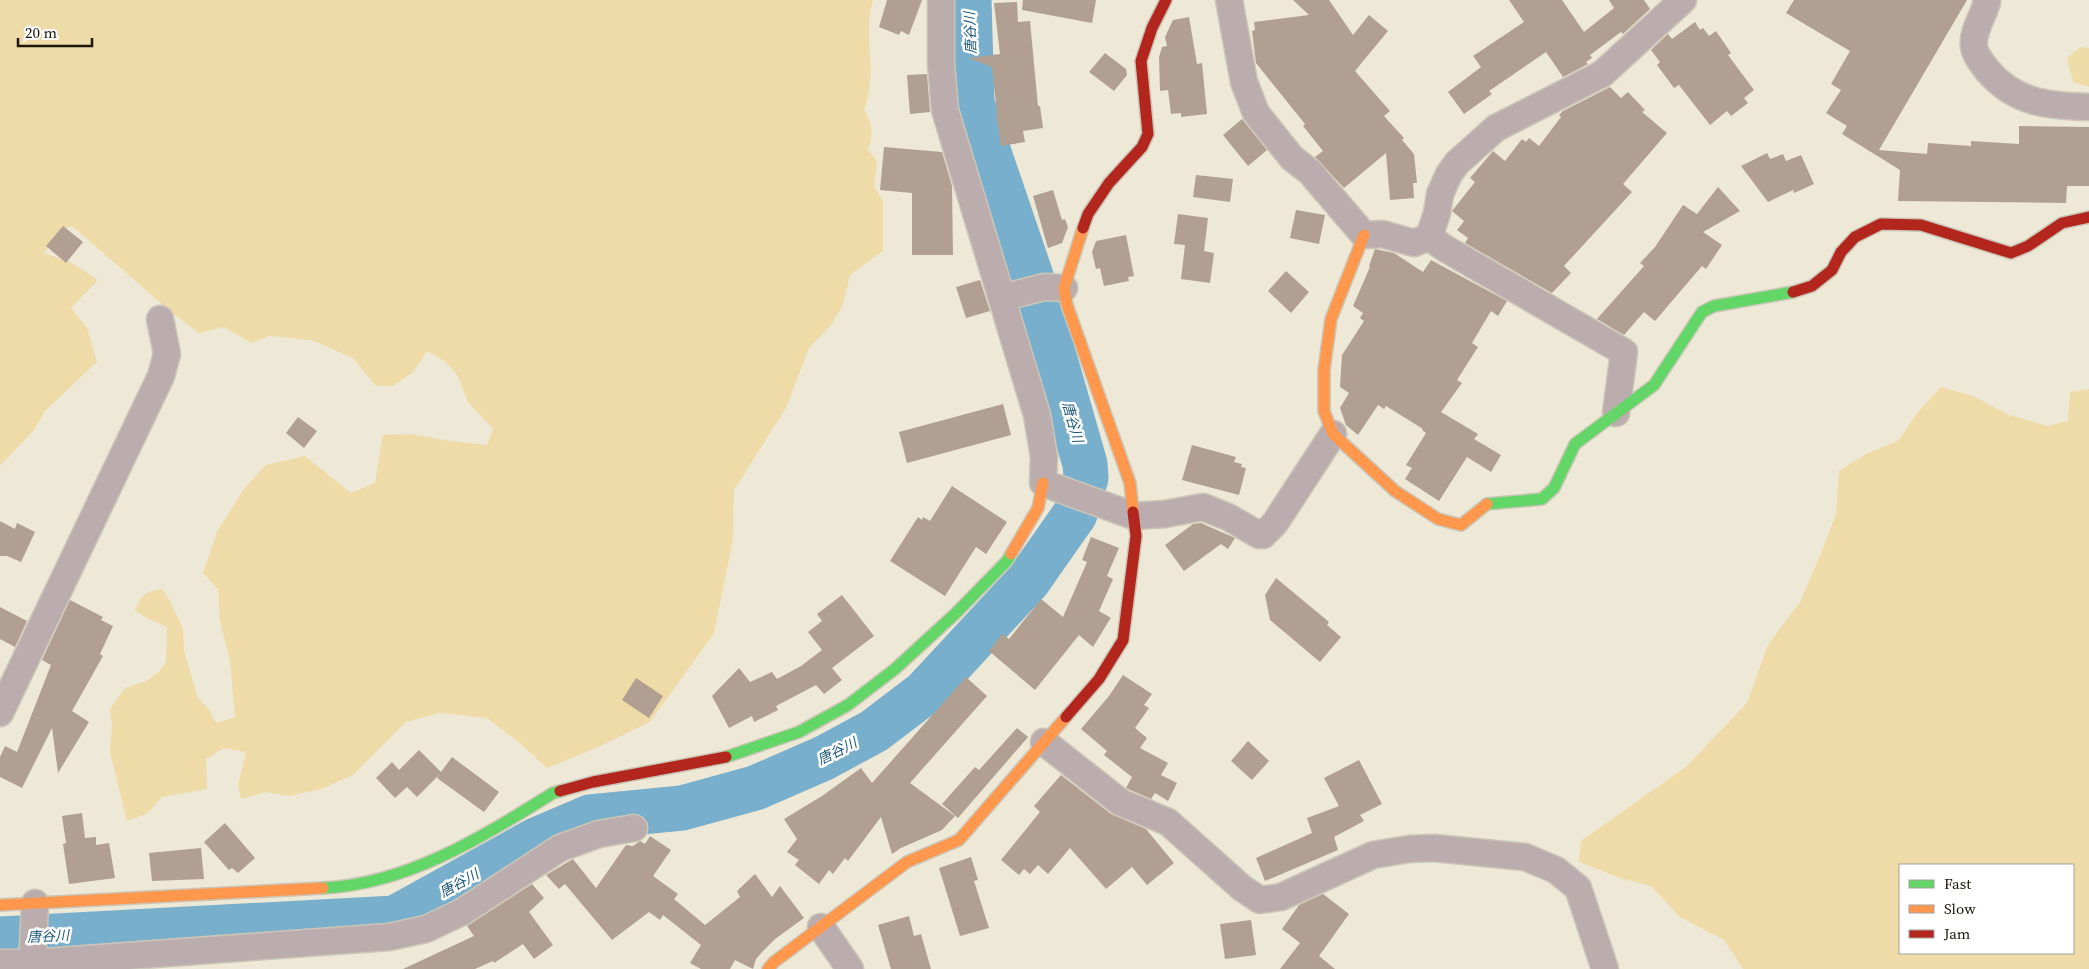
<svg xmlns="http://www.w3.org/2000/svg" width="2089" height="969" font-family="'Source Serif 4','Noto Sans JP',serif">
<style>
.green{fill:#efdba8;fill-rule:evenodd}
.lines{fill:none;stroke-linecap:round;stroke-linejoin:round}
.river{stroke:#78afcc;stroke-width:45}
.building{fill:#b1a092}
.street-casing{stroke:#cbc6b7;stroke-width:29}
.fast-casing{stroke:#cbc6b7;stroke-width:14}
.slow-casing{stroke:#cbc6b7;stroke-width:14}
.jam-casing{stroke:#cbc6b7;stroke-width:14}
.street{stroke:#bbacad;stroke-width:26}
.fast{stroke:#63d668;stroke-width:11}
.slow{stroke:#ff974d;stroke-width:11}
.jam{stroke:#b3261e;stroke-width:11}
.labels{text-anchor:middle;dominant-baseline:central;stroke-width:5;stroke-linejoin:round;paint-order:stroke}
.water-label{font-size:14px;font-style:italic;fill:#1b5779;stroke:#fff}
</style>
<rect width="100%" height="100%" fill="#eee8d6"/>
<g class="green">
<path d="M0 0H873C862 36 879 70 864 110 873 124 873 134 868 150L877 161 874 186 883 201V251L850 275 843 305 831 325 809 348 786 408 734 490 733 539 714 633 650 722 596 748 547 768 520 743 487 718 439 713 406 722 353 775 321 789 289 796 266 792 241 799 238 785 246 752 224 748 206 759 207 789 162 797 148 813 127 821 110 752 112 724 110 709 125 688 146 681 159 672 166 662 167 627C156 621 144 619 135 610 141 596 146 591 162 589L171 603 183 629 184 651 198 698 208 708 216 723 235 717 230 661 220 621 218 589 203 573 217 532 244 489 266 465 305 456 351 493 375 483 383 435 411 434 451 441 487 445 493 429 468 402 458 376 445 361 427 351 413 372 393 386H376L353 358 312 340 269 336 252 343 224 327 199 333 175 315 72 226 63 229 44 253 72 263 98 280 71 308 87 328 97 362 45 411 34 430 0 466Z"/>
<polygon points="2080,47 2089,48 2089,87 2073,82 2067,58"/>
<path d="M1941 387 1973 396 2009 415 2048 426 2068 421 2070 392 2089 389V969H1743L1724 940 1680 917 1651 886 1620 878 1579 862 1581 841 1686 767 1747 703 1768 645 1800 602 1821 554 1836 514 1839 471 1866 454 1898 441 1918 412ZM1900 865H2073V953H1900Z"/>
</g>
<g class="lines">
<polyline class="river" points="0,939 395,918 536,840 590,817 682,808 755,788 824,758 874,731 924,693 1028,581 1075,514 1086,478 1085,464 1031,276 972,103 969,0"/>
</g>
<g class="building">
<polygon points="887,0 922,0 909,35 901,31 899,35 879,27"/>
<polygon points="1023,0 1096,0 1092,23 1022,10"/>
<polygon points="1293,0 1329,0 1353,35 1369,15 1388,31 1355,71 1390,111 1384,116 1404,138 1402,140 1414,154 1417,183 1413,183 1414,198 1390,200 1386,153 1344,188 1315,157 1323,151 1303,126 1305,124 1256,63 1252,31 1255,30 1254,22 1309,15"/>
<polygon points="1509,0 1562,0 1584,32 1614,8 1609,0 1644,0 1650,9 1623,34 1621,32 1590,55 1592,58 1586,62 1588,64 1563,77 1546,52 1489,91 1492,94 1464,114 1448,92 1481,67 1473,56 1524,22"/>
<polygon points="1794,0 1967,0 1879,150 1927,154 1928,143 1971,146 1971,141 2019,144 2019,126 2089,127 2089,186 2067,186 2066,203 1898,201 1900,170 1842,134 1847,126 1826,113 1841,90 1831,84 1850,51 1786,13"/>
<polygon points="1017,2 1018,22 1030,21 1038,106 1040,106 1043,128 1023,131 1025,142 1001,146 996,113 997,113 992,68 994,68 969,58 1000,54 994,3"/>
<polygon points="1189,17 1197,64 1202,63 1207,114 1181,117 1181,113 1171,114 1168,90 1160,91 1159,57 1162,47 1167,46 1165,37 1173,20"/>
<polygon points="1695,22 1700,30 1703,28 1709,36 1716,31 1731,53 1728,55 1754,90 1744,98 1748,103 1731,116 1727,111 1710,125 1679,85 1674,88 1657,65 1660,62 1651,50 1668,34 1672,39"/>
<polygon points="1105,53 1126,69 1127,75 1114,91 1089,72"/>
<polygon points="927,74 930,112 910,114 907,75"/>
<polygon points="1610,87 1621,98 1628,92 1645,110 1642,112 1667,133 1623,184 1632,192 1564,266 1571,273 1552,293 1465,243 1468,238 1457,230 1464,221 1452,211 1475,182 1470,178 1493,151 1505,161 1522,139 1526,142 1529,138 1539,146 1561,117 1559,115 1563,111"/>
<polygon points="1242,119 1267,150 1248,166 1223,135"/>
<polygon points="884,147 942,152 952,186 953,255 912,255 912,193 880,190"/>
<polygon points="1767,153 1770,159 1783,154 1786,161 1801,155 1814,184 1794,193 1793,190 1768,202 1741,166"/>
<polygon points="1196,175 1233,179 1230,202 1193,197"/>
<polygon points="1718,187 1740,211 1703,232 1722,245 1706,269 1702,266 1655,321 1644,312 1624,335 1597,319 1644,266 1640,263 1655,247 1683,205 1697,214"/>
<polygon points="1053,190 1062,220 1065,219 1068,227 1062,243 1048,248 1033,196"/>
<polygon points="1296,210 1325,215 1319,244 1290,238"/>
<polygon points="1178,214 1208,218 1204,251 1214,253 1210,283 1181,279 1185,245 1174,244"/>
<polygon points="63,226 83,242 66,263 46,246"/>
<polygon points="1126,235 1134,276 1128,277 1129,281 1104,286 1100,268 1096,269 1092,252 1096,241"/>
<polygon points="1375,249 1394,253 1423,272 1431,260 1507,301 1498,316 1491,311 1472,343 1478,347 1457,380 1462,383 1441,412 1478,434 1474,439 1501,455 1491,472 1467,457 1439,501 1405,479 1412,468 1406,465 1426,433 1422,430 1423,429 1386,406 1384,409 1378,405 1358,435 1346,425 1340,408 1349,393 1340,387 1342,355 1364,321 1360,318 1363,313 1353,306 1370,267 1369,266"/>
<polygon points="1286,271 1309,292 1291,313 1268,291"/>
<polygon points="980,280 990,311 966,318 956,287"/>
<polygon points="1003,404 1011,435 907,463 899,432"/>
<polygon points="298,417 317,431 304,448 286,433"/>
<polygon points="1192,445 1236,457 1234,462 1242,464 1241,467 1246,468 1239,495 1182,480"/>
<polygon points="952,486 1007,522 986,554 976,547 945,596 890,561 918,517 922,520 923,517 930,521"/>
<polygon points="0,521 15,529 17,523 35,532 21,562 7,556 0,556"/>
<polygon points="1201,523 1235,538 1228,549 1221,544 1184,571 1165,545 1193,524"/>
<polygon points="1091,537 1119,548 1107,576 1113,579 1099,611 1111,618 1110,619 1093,647 1079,635 1035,690 989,651 1002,634 1009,639 1041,599 1063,617 1087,562 1082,560"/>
<polygon points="1276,578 1329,622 1327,625 1341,637 1320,662 1270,620 1265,595"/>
<polygon points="842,595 874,636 832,668 842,680 824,694 816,685 776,706 778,710 754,722 752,716 729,728 712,696 739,668 750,682 772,672 777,679 801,666 822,650 808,632 822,621 817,614"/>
<polygon points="70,600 103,617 101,620 113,626 100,654 103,656 72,711 89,722 58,773 52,728 22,788 0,777 0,757 5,746 17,752 51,665 42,660"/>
<polygon points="0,607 27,621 15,647 0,639"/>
<polygon points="1123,675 1152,694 1144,705 1149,708 1135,728 1147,738 1140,748 1168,763 1161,775 1177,783 1168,801 1155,793 1151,799 1126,788 1132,777 1104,755 1107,751 1081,729 1109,696"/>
<polygon points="966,677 987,696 910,783 955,816 942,830 901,848 892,854 881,817 848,861 845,858 833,874 829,870 819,884 795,865 799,860 787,852 797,839 784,819 822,796 861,768 872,783"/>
<polygon points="636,678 663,696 649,718 622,700"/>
<polygon points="1017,728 1028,737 958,818 942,804 975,767 979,770"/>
<polygon points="1248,741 1269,761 1252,780 1231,761"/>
<polygon points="419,750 441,772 452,757 499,792 484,812 437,778 441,773 417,797 407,787 395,798 376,778 392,762 399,770"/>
<polygon points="1359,760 1382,804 1360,815 1364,821 1334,837 1338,850 1265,881 1256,858 1312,833 1307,818 1339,806 1324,778"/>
<polygon points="1061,775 1111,814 1146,829 1174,863 1147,885 1132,867 1106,889 1070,848 1048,874 1038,865 1030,874 1024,869 1019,875 1001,860 1040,812 1034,806"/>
<polygon points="82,813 85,838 96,837 96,845 109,843 115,878 69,884 63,844 66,843 62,816"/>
<polygon points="225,823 255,858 238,873 232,868 229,870 204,842"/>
<polygon points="650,836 671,850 653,876 678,894 674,899 705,925 740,897 737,891 755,874 772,897 780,886 804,918 775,939 762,952 756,959 753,969 735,960 730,969 701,969 690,963 701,945 663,915 660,920 649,912 612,940 565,884 559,889 546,875 573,859 596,888 626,845 633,846 640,841 645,844"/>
<polygon points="201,848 204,879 152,881 149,853"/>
<polygon points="971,857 978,880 974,881 989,928 960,936 939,868"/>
<polygon points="532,884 544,898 529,912 553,945 534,959 523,944 494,963 493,961 475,969 403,969 474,936 467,926"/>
<polygon points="1323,894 1349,914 1319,956 1335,969 1280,969 1300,943 1282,929 1299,905"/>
<polygon points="909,916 914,936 921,934 931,969 891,969 878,925"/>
<polygon points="1251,920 1256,955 1225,959 1220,924"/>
</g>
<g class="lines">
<defs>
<g id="street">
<polyline points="941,0 941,64 945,110 1037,415 1044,457 1043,483 1134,516 1165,514 1203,507 1228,517 1259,535 1263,535 1275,523 1333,434"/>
<polyline points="1229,0 1244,82 1256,113 1292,158 1310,172 1364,235 1382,234 1414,243 1429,237 1437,213 1440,194 1449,174 1457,163 1496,128 1602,74 1683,0"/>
<path d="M1986 0 1987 2C1983 17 1972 31 1974 47 1975 55 1982 63 1987 70 2015 103 2048 106 2089 107"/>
<polyline points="1429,237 1446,249 1624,352 1616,413"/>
<polyline points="1002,298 1044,287 1064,288"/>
<polyline points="0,713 161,376 167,354 160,319"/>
<polyline points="1044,742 1120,802 1168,822 1242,888 1260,900 1281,897 1373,855 1409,849 1434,848 1525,857 1556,870 1578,888 1605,969"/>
<polyline points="821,927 850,969"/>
<polyline points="0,963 31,963 389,937 426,929 462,912 560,848 599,834 634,828"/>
<polyline points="32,969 35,903"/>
</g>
<g id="fast">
<polyline points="1487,504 1542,499 1554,488 1575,444 1654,385 1702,312 1714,306 1793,292"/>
<polyline points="726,757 799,732 848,705 895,669 955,614 1007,561 1011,554"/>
<path d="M323 888C408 884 482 837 553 793L560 791"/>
</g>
<g id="slow">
<polyline points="1083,228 1064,288 1067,305 1130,483 1133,512"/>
<polyline points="1364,235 1331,319 1324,370 1324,411 1333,434 1395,491 1438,519 1461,525 1487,504"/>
<polyline points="1011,554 1038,508 1043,483"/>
<polyline points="0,905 323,888"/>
<polyline points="768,969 774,962 907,862 959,840 1066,717"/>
</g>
<g id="jam">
<polyline points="1083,228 1088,214 1109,183 1142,147 1148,134 1141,61 1152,28 1166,0"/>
<polyline points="1793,292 1812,286 1832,270 1841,252 1855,237 1881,224 1921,225 2011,253 2028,246 2062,223 2089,217"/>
<polyline points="1066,717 1099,679 1123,640 1136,536 1133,512"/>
<polyline points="560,791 593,782 726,757"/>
</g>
</defs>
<use href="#street" class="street-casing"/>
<use href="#fast" class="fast-casing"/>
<use href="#slow" class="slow-casing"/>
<use href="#jam" class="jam-casing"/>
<use href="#street" class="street"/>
<use href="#fast" class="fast"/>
<use href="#slow" class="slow"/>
<use href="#jam" class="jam"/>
</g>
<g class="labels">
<g class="water-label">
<text transform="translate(970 33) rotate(-92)">唐谷川</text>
<text transform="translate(1073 422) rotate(74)">唐谷川</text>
<text transform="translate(837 751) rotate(-27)">唐谷川</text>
<text transform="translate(459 883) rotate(-29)">唐谷川</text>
<text transform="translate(48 936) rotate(-3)">唐谷川</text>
</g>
</g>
<rect x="1899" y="864" width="175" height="90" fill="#ffffff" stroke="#a4a29d"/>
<rect x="1909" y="880" width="25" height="8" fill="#63d668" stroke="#a4a29d"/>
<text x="1944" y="889" font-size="15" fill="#1c170b">Fast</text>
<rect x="1909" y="905" width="25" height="8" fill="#ff974d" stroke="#a4a29d"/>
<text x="1944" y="914" font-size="15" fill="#1c170b">Slow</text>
<rect x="1909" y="930" width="25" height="8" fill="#b3261e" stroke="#a4a29d"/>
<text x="1944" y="939" font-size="15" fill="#1c170b">Jam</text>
<path d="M18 38v8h74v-8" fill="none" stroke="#1c170b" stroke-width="2.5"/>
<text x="25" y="38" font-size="15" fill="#1c170b" stroke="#ffffff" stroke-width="4" paint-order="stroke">20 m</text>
</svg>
